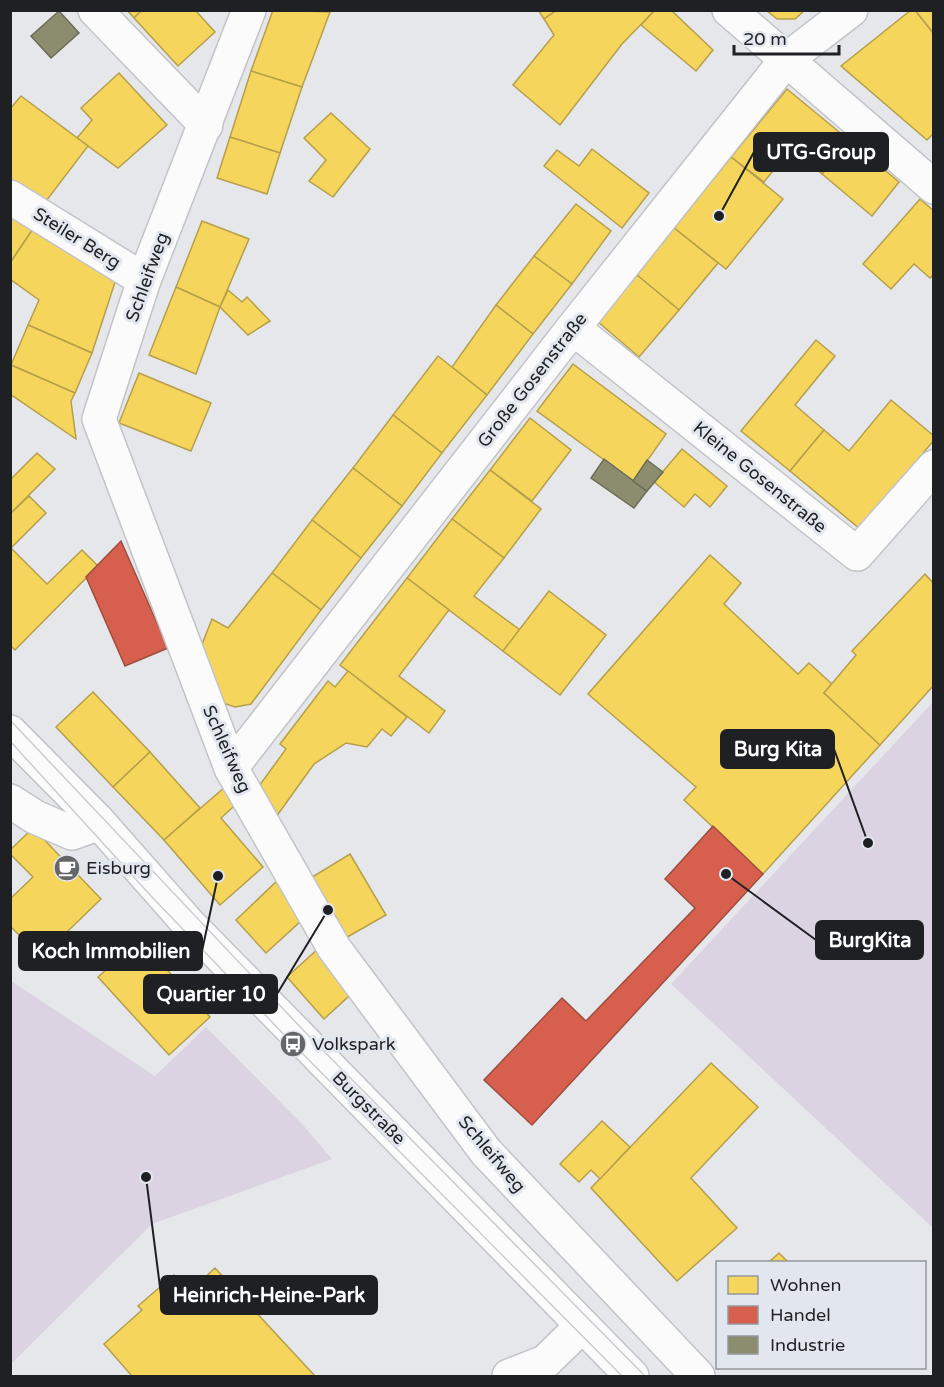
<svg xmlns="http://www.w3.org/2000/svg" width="944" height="1387" font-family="'Varela Round',sans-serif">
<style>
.green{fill:#dbd3e1}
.homes{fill:#f6d55c;stroke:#b69f4b;stroke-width:1.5}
.shops{fill:#d6604d;stroke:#9f4d40;stroke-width:1.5}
.industry{fill:#8c8c6e;stroke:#6b6c58;stroke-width:1.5}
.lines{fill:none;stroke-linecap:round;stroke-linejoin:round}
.minor-casing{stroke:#c2c4c7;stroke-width:36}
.minor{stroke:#fbfbfc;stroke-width:33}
.tram{stroke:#cccdce;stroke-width:1.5}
.labels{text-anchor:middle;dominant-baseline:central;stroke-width:6;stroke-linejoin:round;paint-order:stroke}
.street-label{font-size:18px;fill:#1f2023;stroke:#e2e6ee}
.poi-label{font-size:18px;fill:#1f2023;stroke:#e2e6ee;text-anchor:start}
.leader{fill:none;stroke:#1f2023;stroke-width:2}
.callout-dot{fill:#1f2023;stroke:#e2e6ee;stroke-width:2}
.callout{fill:#1f2023;stroke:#1f2023;stroke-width:2}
.callout-label{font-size:20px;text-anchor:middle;font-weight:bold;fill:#fff}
</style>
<rect width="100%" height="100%" fill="#e5e7eb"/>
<g class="green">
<polygon points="933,702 933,1228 671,984"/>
<polygon points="11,981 155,1076 206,1027 302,1124 332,1159 152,1224 11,1364"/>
</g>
<g class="homes">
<polygon points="127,10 142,10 134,18"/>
<polygon points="142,10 195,10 215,32 178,66 134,18"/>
<polygon points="273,10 330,12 302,87 251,71"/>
<polygon points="538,10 557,10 544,19"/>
<polygon points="557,10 655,10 622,44 560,125 513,85 554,35 544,19"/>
<polygon points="655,10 671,10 713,50 696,71 641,25"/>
<polygon points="766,10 805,10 795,19 777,19"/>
<polygon points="911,10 915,10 934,34 934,133 927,140 841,66"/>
<polygon points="915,10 934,10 934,34"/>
<polygon points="251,71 302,87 280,153 230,137"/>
<polygon points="119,73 167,125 118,168 77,138 92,120 81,108"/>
<polygon points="787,89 850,141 822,174 791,149 764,182 731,157"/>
<polygon points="21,96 88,146 40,209 10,187 10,109"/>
<polygon points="331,113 370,149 333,197 309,181 326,160 304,138"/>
<polygon points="230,137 280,153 267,194 217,178"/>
<polygon points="850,141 899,182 872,216 822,174"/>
<polygon points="592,149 649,193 622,228 544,166 557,150 579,166"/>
<polygon points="731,157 783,199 726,269 674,228"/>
<polygon points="920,199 934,211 934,274 930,278 914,264 891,289 863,264"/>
<polygon points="10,201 39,220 10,263"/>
<polygon points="576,204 611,231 572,284 534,256"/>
<polygon points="39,220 117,276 92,353 28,325 39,300 10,279 10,263"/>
<polygon points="202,221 249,239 220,307 176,287"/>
<polygon points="674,228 718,263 679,310 637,275"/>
<polygon points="534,256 572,284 533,334 496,305"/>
<polygon points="637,275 679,310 639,357 597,321"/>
<polygon points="176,287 220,307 196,374 149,355"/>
<polygon points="228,290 242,302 247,297 270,321 248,335 220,307"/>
<polygon points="496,305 533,334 487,395 452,367"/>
<polygon points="28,325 92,353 75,393 11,365"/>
<polygon points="816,340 835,356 795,405 824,430 790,471 741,431"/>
<polygon points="438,356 487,395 442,453 393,415"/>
<polygon points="573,364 666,434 633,481 537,411"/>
<polygon points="11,365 75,393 71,401 76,439 10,394"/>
<polygon points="139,373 211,403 191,451 119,423"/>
<polygon points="891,400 934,436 934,440 860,529 790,471 824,430 849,451"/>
<polygon points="393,415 442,453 402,506 353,468"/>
<polygon points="530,418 571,450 532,501 490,470"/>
<polygon points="682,449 727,486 710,507 695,494 684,507 654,482"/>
<polygon points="37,453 55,469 10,514 10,480"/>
<polygon points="353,468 402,506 361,558 312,520"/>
<polygon points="490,470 541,509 504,558 452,519"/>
<polygon points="29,496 46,513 11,548 47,584 82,550 98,566 15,650 10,645 10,514"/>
<polygon points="452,519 504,558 474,596 520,630 503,651 407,578"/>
<polygon points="312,520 361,558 321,610 272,573"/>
<polygon points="710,555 741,583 724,604 798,674 809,663 832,684 824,693 880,745 763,874 684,800 696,787 588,694"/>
<polygon points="272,573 321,610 251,704 235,707 220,702 197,657 212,619 228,628"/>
<polygon points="925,574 934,584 934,685 880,745 824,693 856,655 852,651"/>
<polygon points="407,578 449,610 399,676 445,711 429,733 340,665"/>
<polygon points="549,591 606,635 560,695 503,651"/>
<polygon points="348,671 407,717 391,736 382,729 367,747 346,743 314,764 276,817 259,786 286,749 280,744 328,681 335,687"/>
<polygon points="93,692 150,752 113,787 56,727"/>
<polygon points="150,752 200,808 164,840 113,787"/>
<polygon points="225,787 234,806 221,818 263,867 220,905 164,840"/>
<polygon points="33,828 101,899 41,957 10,926 10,899 33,877 10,854 10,850"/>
<polygon points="350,854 386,915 344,939 309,879"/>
<polygon points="278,880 302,920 266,953 236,920"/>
<polygon points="140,940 210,1017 169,1055 98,977"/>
<polygon points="320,947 349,996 324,1019 287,977"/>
<polygon points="711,1063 758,1107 691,1178 737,1228 677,1281 591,1188"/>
<polygon points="602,1121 630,1147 600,1179 591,1170 579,1182 560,1164"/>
<polygon points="779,1253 788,1262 769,1262"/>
<polygon points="215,1268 315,1376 132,1376 104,1344 142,1310 138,1306 174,1275 190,1291"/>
</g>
<g class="shops">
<polygon points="121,541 168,648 125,666 86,577"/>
<polygon points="713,826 763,874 532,1125 484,1080 562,998 586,1021 695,908 665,879"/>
</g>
<g class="industry">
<polygon points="59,11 79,33 51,58 31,36"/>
<polygon points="604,459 647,491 634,508 591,478"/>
<polygon points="647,460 663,472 647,491 633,481"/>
</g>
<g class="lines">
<defs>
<g id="minor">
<polyline points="95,10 206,125"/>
<polyline points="249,10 144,280 99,419 231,768 334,948 486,1152 698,1376"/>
<polyline points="729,10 934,187"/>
<polyline points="10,197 144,280"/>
<polyline points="573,328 857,554 934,467"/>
<polyline points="10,732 97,820 187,922 632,1376"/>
<polyline points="231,768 573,328 786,60 851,10"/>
<polyline points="10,801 35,817 72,833 89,827 97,820"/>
<polyline points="509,1376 545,1362 582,1326"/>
</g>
</defs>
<use href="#minor" class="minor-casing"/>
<use href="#minor" class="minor"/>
<g class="tram">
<polyline points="10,720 304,1031 645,1376"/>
<polyline points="10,741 151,896 293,1044 622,1376"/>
</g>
</g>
<defs>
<symbol id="cafe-disc" viewBox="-11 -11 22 22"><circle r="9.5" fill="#646669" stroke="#e2e6ee"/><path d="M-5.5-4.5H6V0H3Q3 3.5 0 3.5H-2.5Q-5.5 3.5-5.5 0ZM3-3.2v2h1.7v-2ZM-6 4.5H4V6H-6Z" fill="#fff"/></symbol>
<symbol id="bus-disc" viewBox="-11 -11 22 22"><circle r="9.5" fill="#646669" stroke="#e2e6ee"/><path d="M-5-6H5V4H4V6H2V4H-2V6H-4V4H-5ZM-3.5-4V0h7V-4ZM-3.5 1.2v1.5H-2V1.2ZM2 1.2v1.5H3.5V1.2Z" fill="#fff"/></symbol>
</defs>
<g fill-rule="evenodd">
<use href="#cafe-disc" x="52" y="853" width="30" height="30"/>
<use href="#bus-disc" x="278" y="1029" width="30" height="30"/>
</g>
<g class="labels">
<g class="street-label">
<text transform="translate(77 238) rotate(32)">Steiler Berg</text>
<text transform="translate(147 277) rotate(-70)">Schleifweg</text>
<text transform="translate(532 380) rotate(-52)">Große Gosenstraße</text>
<text transform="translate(760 477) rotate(39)">Kleine Gosenstraße</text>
<text transform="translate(227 749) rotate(66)">Schleifweg</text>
<text transform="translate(369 1108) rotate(45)">Burgstraße</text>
<text transform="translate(492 1154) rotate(50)">Schleifweg</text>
</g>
<g class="poi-label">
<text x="86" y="868">Eisburg</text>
<text x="312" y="1044">Volkspark</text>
</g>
</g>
<path class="leader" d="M719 216L754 152M868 843L834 749M726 874L816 940M218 876L202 951M328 910L277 994M146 1177L161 1295"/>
<g class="callout-dot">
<circle cx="719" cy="216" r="6"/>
<circle cx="868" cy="843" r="6"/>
<circle cx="726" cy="874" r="6"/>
<circle cx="218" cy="876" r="6"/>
<circle cx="328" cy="910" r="6"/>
<circle cx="146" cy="1177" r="6"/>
</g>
<g class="callout">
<rect x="754" y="133" width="134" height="38" rx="6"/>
<rect x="721" y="730" width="113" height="38" rx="6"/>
<rect x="816" y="921" width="107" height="38" rx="6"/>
<rect x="19" y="932" width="183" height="38" rx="6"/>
<rect x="144" y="975" width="133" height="38" rx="6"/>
<rect x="161" y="1276" width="216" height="38" rx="6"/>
</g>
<g class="callout-label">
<text x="821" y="159">UTG-Group</text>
<text x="778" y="756">Burg Kita</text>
<text x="870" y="947">BurgKita</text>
<text x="111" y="958">Koch Immobilien</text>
<text x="211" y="1001">Quartier 10</text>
<text x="269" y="1302">Heinrich-Heine-Park</text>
</g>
<rect width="944" height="1387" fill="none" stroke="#1f2023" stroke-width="24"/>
<rect x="716" y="1261" width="210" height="108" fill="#e2e6ee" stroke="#94979d" stroke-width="1.5"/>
<rect x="728" y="1276" width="30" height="18" fill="#f6d55c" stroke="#94979d" stroke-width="1.5"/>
<text x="770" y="1291" font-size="18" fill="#1f2023">Wohnen</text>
<rect x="728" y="1306" width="30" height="18" fill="#d6604d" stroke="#94979d" stroke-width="1.5"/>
<text x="770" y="1321" font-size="18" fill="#1f2023">Handel</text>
<rect x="728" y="1336" width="30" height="18" fill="#8c8c6e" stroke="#94979d" stroke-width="1.5"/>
<text x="770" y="1351" font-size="18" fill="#1f2023">Industrie</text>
<path d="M734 45v9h105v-9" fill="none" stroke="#1f2023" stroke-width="3"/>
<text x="743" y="45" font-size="18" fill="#1f2023" stroke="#e2e6ee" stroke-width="4.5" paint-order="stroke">20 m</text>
</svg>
